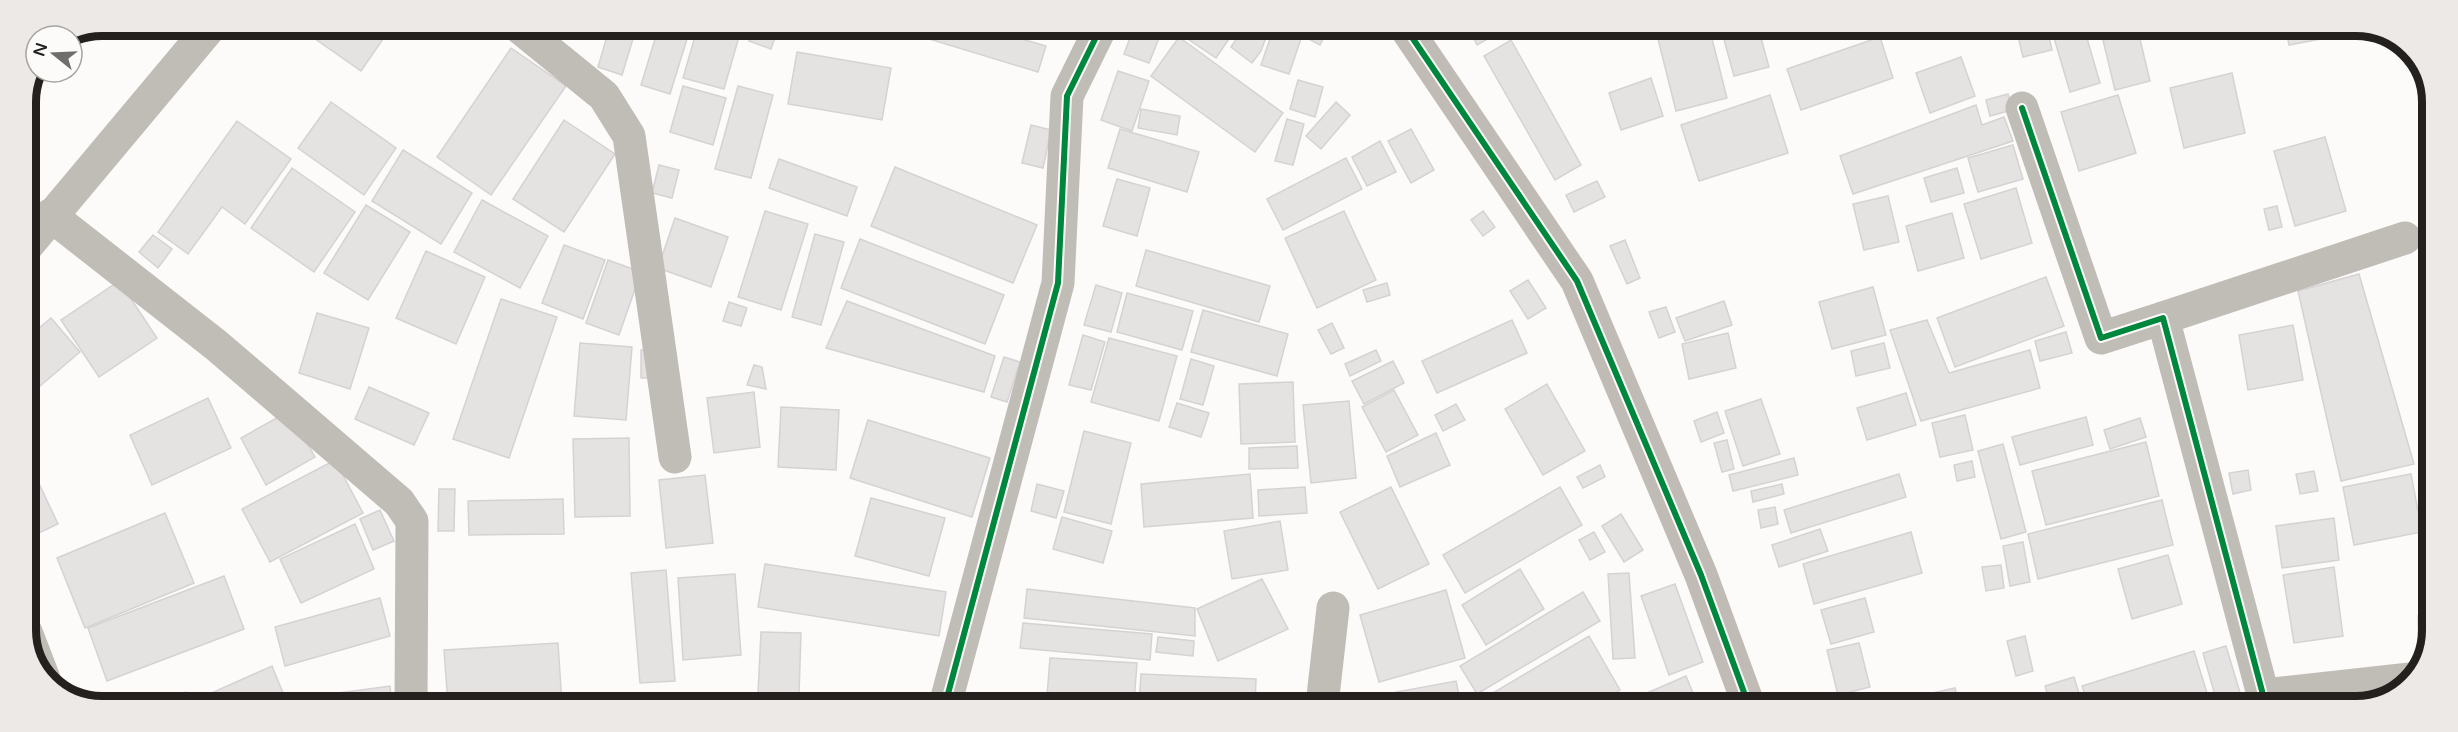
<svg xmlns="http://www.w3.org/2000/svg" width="2458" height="732" font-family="'Varela Round',sans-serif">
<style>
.building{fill:#e5e2e2;stroke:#d6d2d3;stroke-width:1.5}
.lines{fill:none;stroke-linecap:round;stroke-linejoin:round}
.street{stroke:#c0bdb6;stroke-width:33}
.secondary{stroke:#c0bbb5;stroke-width:33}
.cycleway-casing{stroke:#fdfbf9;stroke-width:10}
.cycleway{stroke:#00873e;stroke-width:6}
.rim{fill:none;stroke:#24201d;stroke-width:8}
</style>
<rect width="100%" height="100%" fill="#fcfbfa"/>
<g class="building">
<polygon points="323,26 392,26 361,71 314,38"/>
<polygon points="610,26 637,26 622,75 598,67"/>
<polygon points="659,26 691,26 670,94 641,85"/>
<polygon points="698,26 742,26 724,89 683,78"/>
<polygon points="755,26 779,26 771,49 749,41"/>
<polygon points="930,26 980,27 1046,46 1038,72 926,38"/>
<polygon points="1002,27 1040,27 1031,39"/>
<polygon points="1070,27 1091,27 1087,35"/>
<polygon points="1134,27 1143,27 1161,33 1149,63 1124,54"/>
<polygon points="1170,27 1237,27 1216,58"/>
<polygon points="1244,27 1270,27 1261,51 1252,63 1231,47"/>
<polygon points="1274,27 1305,27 1289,74 1261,65"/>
<polygon points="1310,27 1329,27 1320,45 1305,37"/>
<polygon points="1468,27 1500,27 1502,31 1477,45"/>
<polygon points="1655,27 1709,27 1727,98 1676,111"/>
<polygon points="1753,27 1758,27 1769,67 1734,76 1723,36"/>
<polygon points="2016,28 2047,28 2052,50 2023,57"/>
<polygon points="2051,28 2084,28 2100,83 2070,92"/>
<polygon points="2286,28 2351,28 2352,33 2289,45"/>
<polygon points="2138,31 2150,81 2115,90 2103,40"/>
<polygon points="1179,37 1283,113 1255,152 1151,76"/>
<polygon points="1880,37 1893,78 1801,110 1787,69"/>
<polygon points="1511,40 1581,165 1555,180 1484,56"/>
<polygon points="2401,44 2414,52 2418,61 2405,64"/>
<polygon points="511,48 566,86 491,195 437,157"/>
<polygon points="797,52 891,68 882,120 788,104"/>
<polygon points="1961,57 1975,96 1930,113 1916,73"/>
<polygon points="1118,71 1149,81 1132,131 1101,120"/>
<polygon points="2232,73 2245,133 2184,148 2170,88"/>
<polygon points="1651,78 1663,116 1621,130 1609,93"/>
<polygon points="1298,80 1323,87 1315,117 1290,109"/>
<polygon points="683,86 726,98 713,145 670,132"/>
<polygon points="738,86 773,95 751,178 715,169"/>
<polygon points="2008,94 2012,110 1990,116 1986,100"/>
<polygon points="1770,95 1788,153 1699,181 1681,125"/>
<polygon points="2118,95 2136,153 2079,171 2061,112"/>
<polygon points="331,102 396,148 364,195 298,148"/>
<polygon points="1336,102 1350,115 1321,149 1306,136"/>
<polygon points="1976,105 1982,125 2004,117 2013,141 1853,194 1840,156"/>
<polygon points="1141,109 1180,116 1177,135 1138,128"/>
<polygon points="1287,119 1304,124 1293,165 1275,161"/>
<polygon points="564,120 615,154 564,232 513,199"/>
<polygon points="237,121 291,159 245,224 222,207 188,254 158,232"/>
<polygon points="1031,125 1051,130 1043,168 1022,163"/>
<polygon points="1120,129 1199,152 1187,192 1108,168"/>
<polygon points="1411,129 1434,170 1411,183 1388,141"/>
<polygon points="2325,137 2346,211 2295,226 2274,151"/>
<polygon points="1380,141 1396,172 1367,186 1352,157"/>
<polygon points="2013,145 2023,179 1978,192 1968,158"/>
<polygon points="403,150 472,193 441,244 372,201"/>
<polygon points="1346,158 1362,189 1283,230 1267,199"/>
<polygon points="779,159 857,187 847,216 769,188"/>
<polygon points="659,165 679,170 672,198 652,193"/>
<polygon points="895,167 1037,225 1013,283 871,226"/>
<polygon points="292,168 355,212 314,272 251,228"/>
<polygon points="1957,168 1964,193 1931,202 1924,178"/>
<polygon points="2432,173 2432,203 2423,176"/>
<polygon points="1117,179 1150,188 1137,236 1103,226"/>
<polygon points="1597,181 1605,197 1574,212 1566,195"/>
<polygon points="2016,188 2032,243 1981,259 1964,204"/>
<polygon points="1888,196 1899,242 1864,250 1853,204"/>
<polygon points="482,200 548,236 520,288 454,252"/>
<polygon points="366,205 410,232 368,300 324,273"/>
<polygon points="2277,206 2282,227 2269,230 2264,209"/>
<polygon points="765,211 808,224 781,310 738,297"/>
<polygon points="1344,211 1376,280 1317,308 1285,238"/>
<polygon points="1483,211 1495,227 1483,236 1471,220"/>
<polygon points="1952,213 1964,258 1918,271 1906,226"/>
<polygon points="675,218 728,237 711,287 658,268"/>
<polygon points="815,234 844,242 821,325 792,317"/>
<polygon points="153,235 172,249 158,268 139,252"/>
<polygon points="860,239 1004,295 985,344 841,288"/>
<polygon points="1625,240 1640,278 1627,284 1610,246"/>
<polygon points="564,245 605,260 583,319 542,303"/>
<polygon points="1146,250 1270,286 1259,322 1136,286"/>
<polygon points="426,251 485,277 456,344 396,318"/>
<polygon points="608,260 641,272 619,335 586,323"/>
<polygon points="2359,274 2414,464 2341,481 2298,291"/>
<polygon points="2046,277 2064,326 1955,367 1937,318"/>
<polygon points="1528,280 1546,308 1528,319 1510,291"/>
<polygon points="119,281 157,338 99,377 61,320"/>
<polygon points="1387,283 1390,295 1367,302 1363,290"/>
<polygon points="1096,285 1122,293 1111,332 1084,325"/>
<polygon points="1873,287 1886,335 1832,349 1819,302"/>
<polygon points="1127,293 1193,311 1182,350 1117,332"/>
<polygon points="501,299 557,317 509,458 453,439"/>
<polygon points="847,301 995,356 984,392 826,348"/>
<polygon points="1724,301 1732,325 1685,341 1676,318"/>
<polygon points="729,302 747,308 741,326 723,321"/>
<polygon points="1666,307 1675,332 1659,338 1649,312"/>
<polygon points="1203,310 1288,334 1277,376 1191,352"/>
<polygon points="317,313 369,328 350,389 299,373"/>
<polygon points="51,318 80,352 26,398 26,339"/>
<polygon points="1512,320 1527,353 1437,393 1422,361"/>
<polygon points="1927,320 1949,373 2030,350 2040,388 1921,421 1890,330"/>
<polygon points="1332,323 1344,348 1331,354 1318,330"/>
<polygon points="2293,325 2303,380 2248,390 2239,335"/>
<polygon points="2066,332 2072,353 2040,361 2035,341"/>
<polygon points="1728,333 1736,368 1689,379 1682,344"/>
<polygon points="1083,335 1105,342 1091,390 1069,385"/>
<polygon points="1109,338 1177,356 1159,421 1091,402"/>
<polygon points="580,343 632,347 626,420 574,416"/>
<polygon points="1884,343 1890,368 1856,376 1851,351"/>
<polygon points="655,349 655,378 641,378 641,350"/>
<polygon points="1376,350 1381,361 1350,376 1345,364"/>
<polygon points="1004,357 1020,362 1007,402 991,397"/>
<polygon points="1191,359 1214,366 1203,405 1180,399"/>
<polygon points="1393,361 1404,383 1364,404 1352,381"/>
<polygon points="754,365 762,367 766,389 747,385"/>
<polygon points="1293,382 1295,442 1241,444 1239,384"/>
<polygon points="1547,384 1585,451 1543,475 1505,409"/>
<polygon points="2431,385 2431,450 2419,388"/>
<polygon points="369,387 429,413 414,445 355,419"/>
<polygon points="1394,390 1418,435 1386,452 1362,407"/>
<polygon points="754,392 760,447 714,453 707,398"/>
<polygon points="1906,393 1916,425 1867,440 1857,408"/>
<polygon points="208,398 231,448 152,485 130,435"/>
<polygon points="1761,399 1780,454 1743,466 1725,411"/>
<polygon points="1349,401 1356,478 1311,483 1303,405"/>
<polygon points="1177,403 1209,413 1201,437 1169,427"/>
<polygon points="1456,404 1465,420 1443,431 1435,415"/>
<polygon points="781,407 839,410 836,470 778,467"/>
<polygon points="289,411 315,457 266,485 241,438"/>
<polygon points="1717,412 1724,433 1701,442 1694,421"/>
<polygon points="1965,415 1973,450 1940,457 1932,423"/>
<polygon points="2086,417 2093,445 2020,465 2012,437"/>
<polygon points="2140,418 2146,437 2110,449 2104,430"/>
<polygon points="868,420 990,458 972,517 850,478"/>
<polygon points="1084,431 1131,443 1111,524 1064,512"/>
<polygon points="1436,433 1450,465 1400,487 1387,456"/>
<polygon points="629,438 630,516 575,517 573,439"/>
<polygon points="1727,440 1734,469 1722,472 1714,443"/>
<polygon points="2146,442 2159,496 2046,525 2032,471"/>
<polygon points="2003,444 2026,532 2001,539 1978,451"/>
<polygon points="1297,446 1298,468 1249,469 1249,448"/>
<polygon points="26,456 58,524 26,539"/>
<polygon points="1794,458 1798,475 1733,491 1729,475"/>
<polygon points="335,460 363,513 270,562 242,509"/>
<polygon points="1972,461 1975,477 1957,481 1954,465"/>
<polygon points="1600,465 1605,477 1583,488 1577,477"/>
<polygon points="2248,470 2251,490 2233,494 2229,473"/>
<polygon points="2314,471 2318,491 2300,494 2296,474"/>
<polygon points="1250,474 1253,518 1144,527 1141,484"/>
<polygon points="1899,474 1906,497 1791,533 1784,510"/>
<polygon points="2411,474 2422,532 2354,545 2343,487"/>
<polygon points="705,475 713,543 666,548 659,480"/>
<polygon points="1037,484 1064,491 1056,518 1031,511"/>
<polygon points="1782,484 1784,494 1753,502 1751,491"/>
<polygon points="1305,487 1307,513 1259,516 1258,490"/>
<polygon points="1391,487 1429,564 1378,589 1340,512"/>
<polygon points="1560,487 1582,525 1465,593 1443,555"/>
<polygon points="439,489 455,489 454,531 438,531"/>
<polygon points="871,498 945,518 929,576 855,556"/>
<polygon points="563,499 564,534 469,535 468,501"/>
<polygon points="2162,500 2173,545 2038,579 2028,534"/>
<polygon points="1775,507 1778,524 1761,528 1758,510"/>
<polygon points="380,510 394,541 373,550 360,519"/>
<polygon points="165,513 194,583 85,628 57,558"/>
<polygon points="1621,514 1643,550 1624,562 1602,526"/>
<polygon points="1062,517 1112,531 1103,563 1053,549"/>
<polygon points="2334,518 2339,560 2282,568 2276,526"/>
<polygon points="1280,521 1288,570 1232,579 1224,531"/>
<polygon points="355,524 374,569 301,603 280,559"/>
<polygon points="1820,529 1828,551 1779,567 1772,545"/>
<polygon points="1594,532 1605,552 1590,560 1579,540"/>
<polygon points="1911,532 1922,573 1814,604 1803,564"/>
<polygon points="2023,542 2030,582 2010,586 2003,546"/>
<polygon points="2168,555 2182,604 2132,619 2118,569"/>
<polygon points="765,564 946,592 939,636 758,607"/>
<polygon points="2001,565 2004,588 1986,591 1982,567"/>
<polygon points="2334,567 2343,636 2294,643 2283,575"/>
<polygon points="1520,569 1544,609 1486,645 1462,605"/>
<polygon points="666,570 675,681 640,683 631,573"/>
<polygon points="1629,573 1635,658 1613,659 1608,574"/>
<polygon points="735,574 741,655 683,660 678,578"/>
<polygon points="224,576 244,629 107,681 88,628"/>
<polygon points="1262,579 1288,629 1218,661 1197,609"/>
<polygon points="1675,584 1703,662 1669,675 1641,596"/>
<polygon points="1027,589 1195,608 1195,636 1024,618"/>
<polygon points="1446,590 1465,658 1379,682 1360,615"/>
<polygon points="1583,592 1600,621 1477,694 1460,666"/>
<polygon points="380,598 390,636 285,666 275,627"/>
<polygon points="1865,598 1874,632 1831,644 1821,610"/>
<polygon points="2430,615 2430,650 2422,662 2419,662 2418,616"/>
<polygon points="1023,623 1152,634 1150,660 1020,648"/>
<polygon points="761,632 801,633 799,695 758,693"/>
<polygon points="1589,636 1620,690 1594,706 1484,705 1481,700"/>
<polygon points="2025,636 2033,671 2016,676 2007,641"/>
<polygon points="1158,637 1194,641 1193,656 1156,652"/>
<polygon points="558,643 562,704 448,704 444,650"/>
<polygon points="1859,643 1870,687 1838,695 1827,650"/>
<polygon points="2226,646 2244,706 2218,706 2203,653"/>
<polygon points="2194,651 2211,706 2089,706 2082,686"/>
<polygon points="1050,658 1137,663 1134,702 1047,696"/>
<polygon points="272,666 286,700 277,704 214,704 209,694"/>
<polygon points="1141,674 1256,679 1255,705 1139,705"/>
<polygon points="1686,676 1695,698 1677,706 1652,706 1647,693"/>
<polygon points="2074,677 2083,706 2051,706 2045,686"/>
<polygon points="1456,681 1461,705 1399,705 1396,692"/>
<polygon points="390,686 392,704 310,704 309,697"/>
<polygon points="1955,688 1959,704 1935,706 1932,693"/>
<polygon points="186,692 191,704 161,704"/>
<polygon points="1038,700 1116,705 1038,705"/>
</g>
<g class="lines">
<g class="street">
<polyline points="518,26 604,96 629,136 675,457"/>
<polyline points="2022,108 2101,338 2163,318 2266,706"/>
<polyline points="50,215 216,345 399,502 412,521 411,704"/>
<polyline points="26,247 211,26"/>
<polyline points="2163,318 2405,238"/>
<polyline points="26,632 44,679"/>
<polyline points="2264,695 2410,679"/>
<polyline points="945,705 1058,283 1067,96 1101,27"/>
<polyline points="1322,705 1333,608"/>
</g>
<polyline class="secondary" points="1405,27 1577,281 1701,575 1749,706"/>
<defs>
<g id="cycleway">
<polyline points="1405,27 1577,281 1701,575 1749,706"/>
<polyline points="2022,108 2101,338 2163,318 2266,706"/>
<polyline points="945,705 1058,283 1067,96 1101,27"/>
</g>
</defs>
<use href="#cycleway" class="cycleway-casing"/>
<use href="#cycleway" class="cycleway"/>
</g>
<path d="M0 0H2458V732H0ZM102 36H2356A66 66 0 0 1 2422 102V630A66 66 0 0 1 2356 696H102A66 66 0 0 1 36 630V102A66 66 0 0 1 102 36Z" fill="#ece9e7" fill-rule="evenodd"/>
<path class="rim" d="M102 36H2356A66 66 0 0 1 2422 102V630A66 66 0 0 1 2356 696H102A66 66 0 0 1 36 630V102A66 66 0 0 1 102 36Z"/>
<g transform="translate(54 54) rotate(288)"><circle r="28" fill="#fdfbf9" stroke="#a6a3a1" stroke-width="1.5"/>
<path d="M0-4.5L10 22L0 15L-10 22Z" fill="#706d6a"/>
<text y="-9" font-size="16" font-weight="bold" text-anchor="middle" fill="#24201d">N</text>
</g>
</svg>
